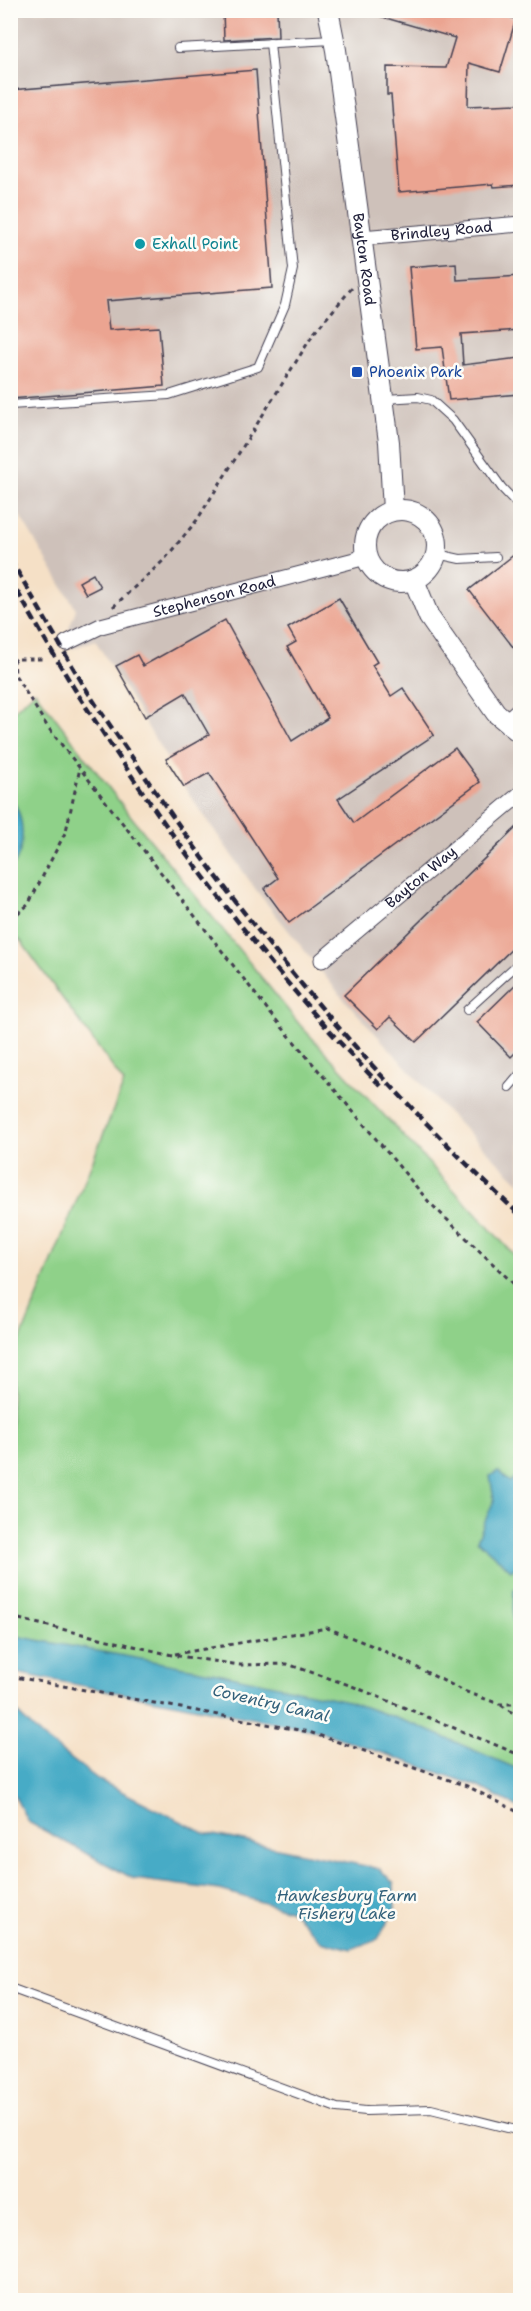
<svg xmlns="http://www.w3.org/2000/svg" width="531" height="2311" font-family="'Shantell Sans',sans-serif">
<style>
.industrial{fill:#cec1ba}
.green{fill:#8fd189;stroke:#587a62;stroke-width:1.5}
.water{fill:#46abc6;stroke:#346680;stroke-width:1.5}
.building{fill:#eba491}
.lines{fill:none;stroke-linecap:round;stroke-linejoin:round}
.lane-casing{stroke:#423e50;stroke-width:10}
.street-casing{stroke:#423e50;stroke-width:17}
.secondary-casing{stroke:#423e50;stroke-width:22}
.path{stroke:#423e50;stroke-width:3;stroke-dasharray:4.5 4.5;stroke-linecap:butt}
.lane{stroke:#fff;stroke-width:8}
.street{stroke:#fff;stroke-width:15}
.secondary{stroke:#fff;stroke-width:20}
.rail{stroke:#22223b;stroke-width:4.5;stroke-dasharray:9 4.5;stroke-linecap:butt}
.culture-dot{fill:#0f9aa8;stroke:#fdfcf7;stroke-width:2}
.transit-dot{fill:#1a4fb4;stroke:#fdfcf7;stroke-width:2}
.labels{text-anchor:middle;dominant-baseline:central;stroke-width:5;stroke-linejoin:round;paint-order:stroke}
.street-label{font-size:15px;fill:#22223b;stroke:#fdfcf7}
.culture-label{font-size:15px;fill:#0d838f;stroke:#fdfcf7;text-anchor:start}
.transit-label{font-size:15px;fill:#164399;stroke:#fdfcf7;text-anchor:start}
.water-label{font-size:16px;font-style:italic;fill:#32607a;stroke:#fdfcf7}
</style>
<rect width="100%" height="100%" fill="#fdfcf7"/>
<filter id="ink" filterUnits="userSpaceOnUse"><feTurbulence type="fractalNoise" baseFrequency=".0167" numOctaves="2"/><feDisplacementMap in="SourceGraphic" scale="12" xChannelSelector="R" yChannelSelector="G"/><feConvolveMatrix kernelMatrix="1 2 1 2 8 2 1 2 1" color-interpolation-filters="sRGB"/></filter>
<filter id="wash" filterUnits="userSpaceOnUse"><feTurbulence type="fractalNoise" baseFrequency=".008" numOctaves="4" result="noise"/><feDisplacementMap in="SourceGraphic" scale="24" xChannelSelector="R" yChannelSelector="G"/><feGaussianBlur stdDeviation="1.35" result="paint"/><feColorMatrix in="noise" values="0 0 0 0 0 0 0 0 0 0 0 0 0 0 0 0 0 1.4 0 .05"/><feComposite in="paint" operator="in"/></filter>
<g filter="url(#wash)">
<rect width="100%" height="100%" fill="#f5e0c6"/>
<polygon class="industrial" points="11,11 520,11 520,1183 452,1117 341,996 256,890 184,787 95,640 72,649 66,636 76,609 11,501"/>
<polygon class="green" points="35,691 125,809 300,1025 520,1261 520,1790 419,1747 11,1654 11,1363 124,1083 20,940 11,938 10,714"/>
<g class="water">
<path d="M11 798C26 819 26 849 11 869Z"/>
<polygon points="498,1471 510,1482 520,1474 520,1566 511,1570 477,1540 494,1500 490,1476"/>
<polygon points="520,1586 520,1634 513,1620 514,1590"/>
<polygon points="10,1635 212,1672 348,1701 418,1726 520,1770 520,1808 477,1786 322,1732 11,1672"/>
<polygon points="10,1706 42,1737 99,1780 204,1833 380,1869 394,1884 395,1909 378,1939 351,1949 321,1941 292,1911 220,1890 134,1879 28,1822 11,1789"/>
</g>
<g id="blocks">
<g class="building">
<polygon points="223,10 277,10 278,37 224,40"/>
<polygon points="373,10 488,10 516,19 500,72 469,63 468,106 520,104 520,185 494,187 493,184 399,192 391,95 387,95 387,67 446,68 455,38 372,14"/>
<polygon points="256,70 272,288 106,301 109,330 159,327 164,386 10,399 10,90"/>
<polygon points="456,263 457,280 520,276 520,330 461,334 463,365 520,358 520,394 449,400 442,347 416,349 409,267"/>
<polygon points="520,550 520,656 469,590"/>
<polygon points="93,574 100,587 86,594 79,582"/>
<polygon points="339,598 377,662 372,665 391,696 403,688 434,735 338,799 354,823 455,748 480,782 289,923 264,889 278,878 209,773 184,787 166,759 209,735 185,693 145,717 116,666 137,655 143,666 225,620 292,741 328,718 287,647 296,642 288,628"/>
<polygon points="520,824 520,941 416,1042 390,1017 378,1029 344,995"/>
<polygon points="520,980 520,1048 511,1057 477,1022"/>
</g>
</g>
</g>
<g filter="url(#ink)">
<use href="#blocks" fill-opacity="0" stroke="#423e50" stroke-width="1.5"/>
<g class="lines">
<defs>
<g id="lane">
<polyline points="178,48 333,40"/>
<polyline points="385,399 418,397 431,400 453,420 502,488 520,507"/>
<polyline points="10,405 169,395 258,367 285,305 293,269 270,43"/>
<polyline points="437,554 460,559 496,557"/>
<polyline points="504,718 520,704"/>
<polyline points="467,1010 520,962"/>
<polyline points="509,1087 520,1074"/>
<polyline points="10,1988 337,2108 366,2111 431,2109 520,2131"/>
</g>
<g id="street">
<path id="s1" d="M362 238 520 224"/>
<path id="s2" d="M66 643 101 626 366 557"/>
<path id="s3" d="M322 960 520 794"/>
</g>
<g id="secondary">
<path id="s4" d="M328 10 336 50 389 442 393 510"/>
<circle cx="401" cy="546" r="36"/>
<polyline points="414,580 429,617 496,713 520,733"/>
</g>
</defs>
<use href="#lane" class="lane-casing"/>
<use href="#street" class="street-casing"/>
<use href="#secondary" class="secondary-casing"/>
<g class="path">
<polyline points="113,607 164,560 197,520 314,333 352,288"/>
<polyline points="14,658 15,675 47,726 271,1014 429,1202 520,1290"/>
<polyline points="10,659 42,659"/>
<polyline points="10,919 28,905 66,831 80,768"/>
<polyline points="10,1617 172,1655 240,1665 287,1664 352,1686 520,1755"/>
<polyline points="175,1654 327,1628 378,1648 464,1691 499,1704 520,1704"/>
<polyline points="10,1676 309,1732 467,1786 520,1813"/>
<polyline points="501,1705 520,1718"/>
</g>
<use href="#lane" class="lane"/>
<use href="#street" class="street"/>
<use href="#secondary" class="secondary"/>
<g class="rail">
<path d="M10 559C36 602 60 646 86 689 104 718 125 746 144 775 253 935 378 1083 520 1215"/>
<path d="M10 579C33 618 55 658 79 696 168 835 266 968 381 1086"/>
</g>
</g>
</g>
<circle class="culture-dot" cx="140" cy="244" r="6"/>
<rect class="transit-dot" x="351" y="366" width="12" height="12" rx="3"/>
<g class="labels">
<g class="street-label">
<text stroke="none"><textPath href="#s1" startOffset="80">Brindley Road</textPath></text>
<text stroke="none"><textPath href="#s4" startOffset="252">Bayton Road</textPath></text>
<text stroke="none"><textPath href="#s2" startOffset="156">Stephenson Road</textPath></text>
<text stroke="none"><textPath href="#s3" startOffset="129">Bayton Way</textPath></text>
</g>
<g class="culture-label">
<text x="152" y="244">Exhall Point</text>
</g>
<g class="transit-label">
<text x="369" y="372">Phoenix Park</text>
</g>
<g class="water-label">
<text transform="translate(271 1703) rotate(13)">Coventry Canal</text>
<text x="347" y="1895">Hawkesbury Farm<tspan x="347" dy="18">Fishery Lake</tspan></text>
</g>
</g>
<rect width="531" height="2311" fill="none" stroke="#fdfcf7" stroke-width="36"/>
</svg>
